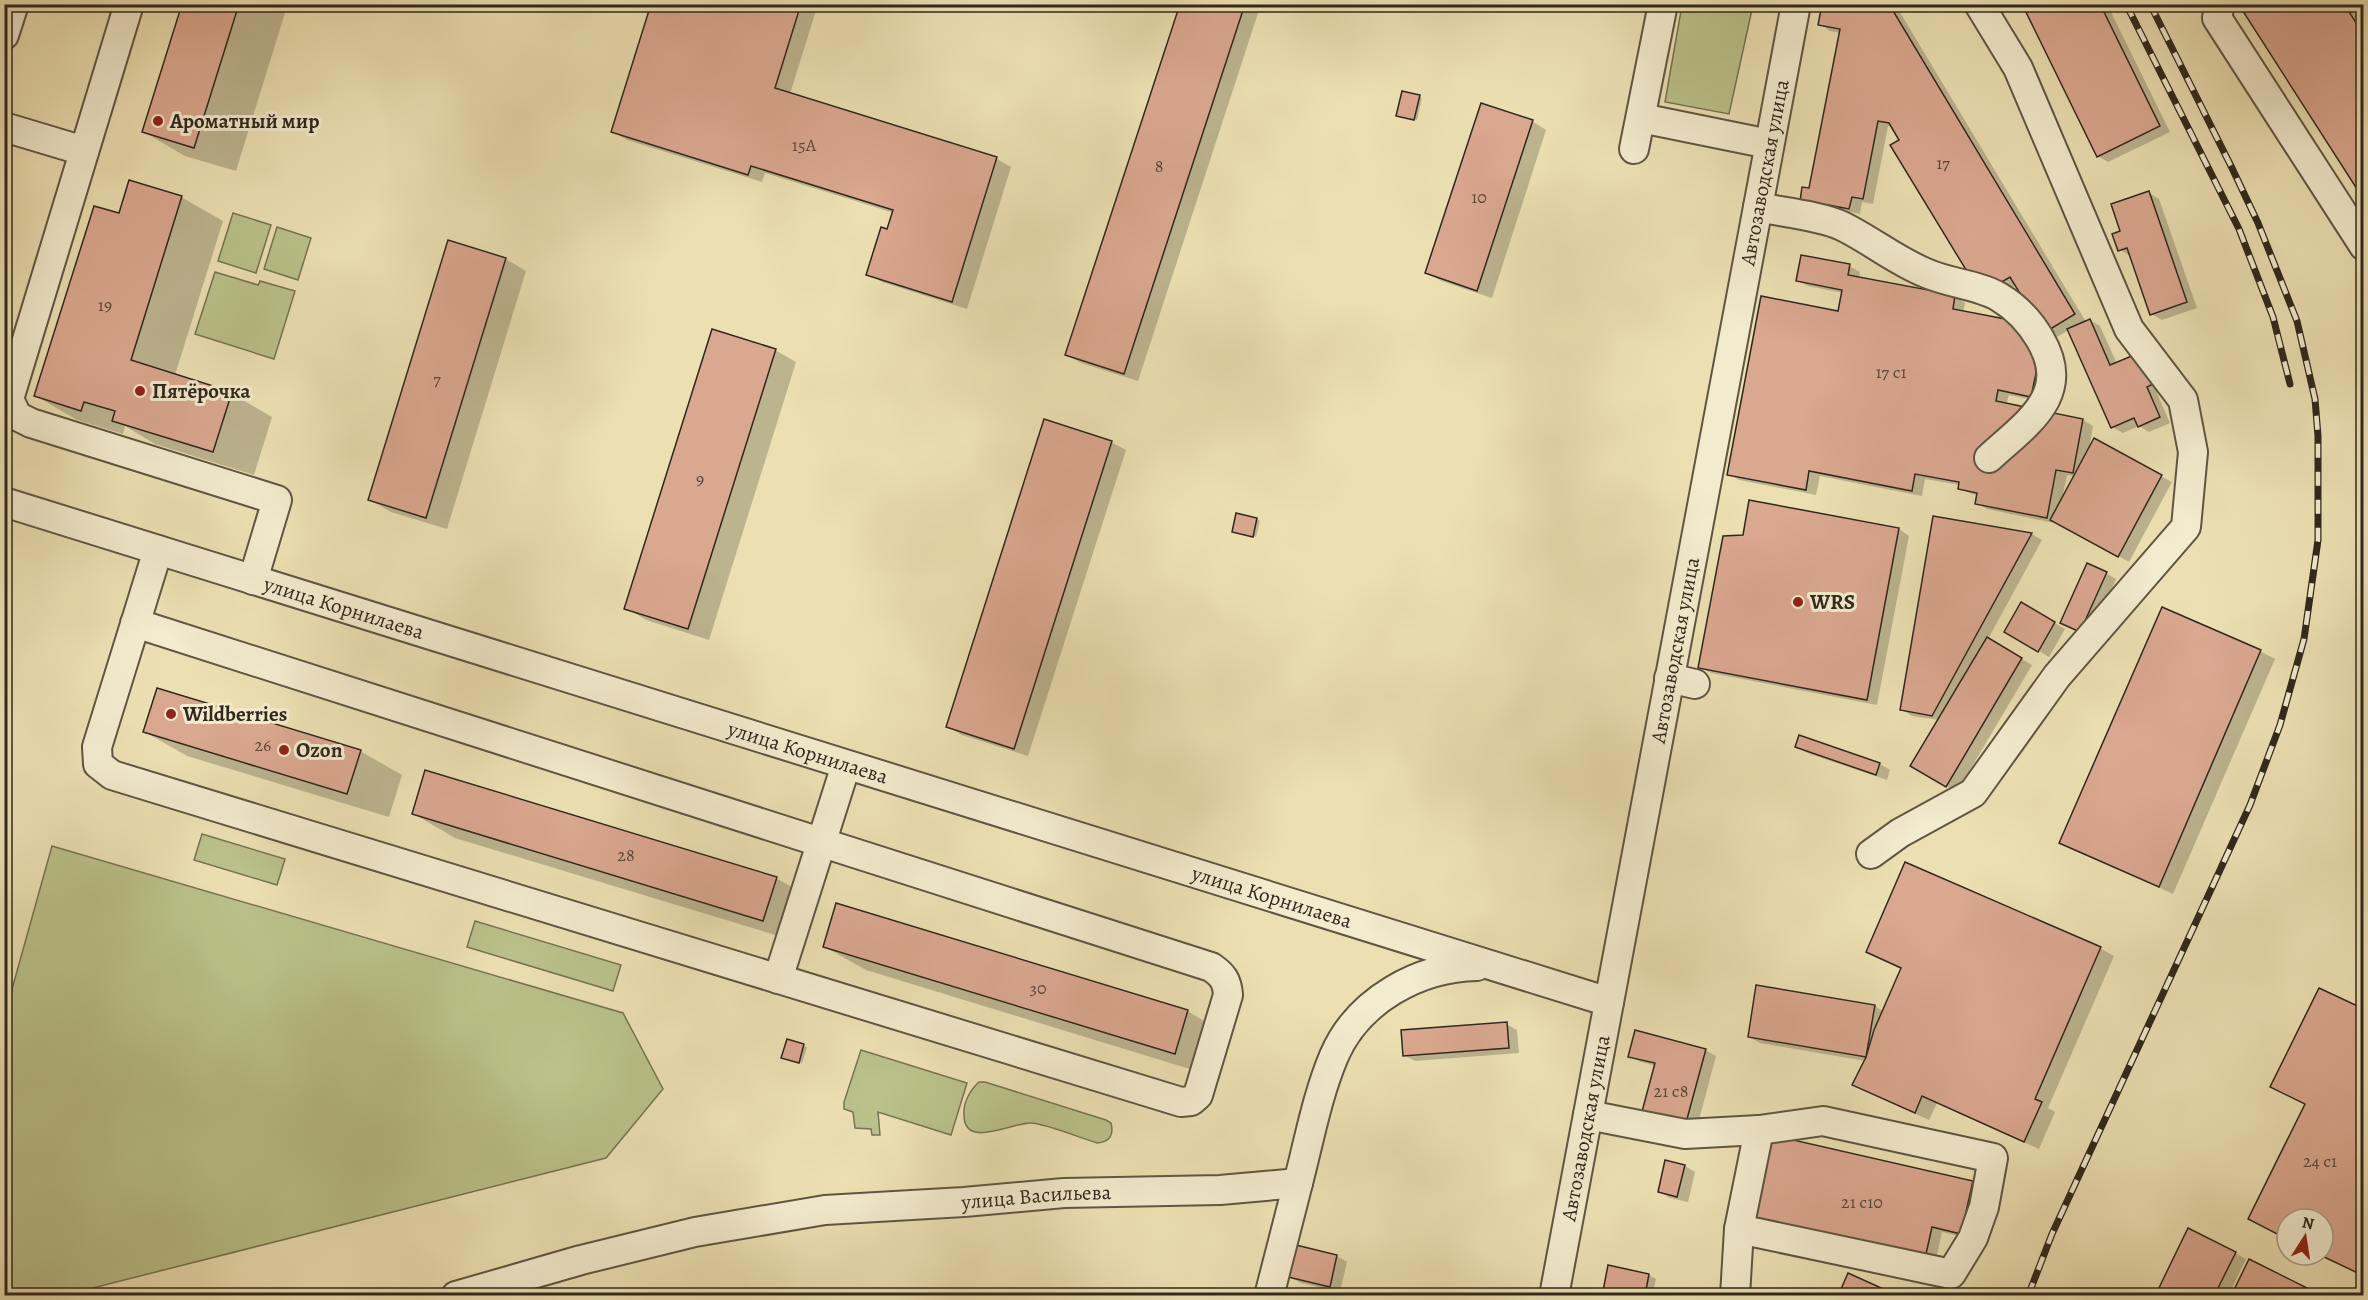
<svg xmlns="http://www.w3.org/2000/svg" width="2368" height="1300" font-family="Alegreya,serif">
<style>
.green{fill:#bac18a;stroke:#757454;stroke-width:1.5}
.shadow{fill:#0003;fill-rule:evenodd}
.building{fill:#daa78f;stroke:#30281d;stroke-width:1.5}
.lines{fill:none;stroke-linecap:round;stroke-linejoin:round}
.minor-casing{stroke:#5f5642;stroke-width:32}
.minor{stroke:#f3ebce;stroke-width:28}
.rail-casing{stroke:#30281d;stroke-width:7}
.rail{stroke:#f3ebce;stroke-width:4.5;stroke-dasharray:14;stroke-linecap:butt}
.poi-dot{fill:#8f2418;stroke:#f3ebce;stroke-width:2}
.labels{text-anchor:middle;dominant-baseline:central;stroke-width:6;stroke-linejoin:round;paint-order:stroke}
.number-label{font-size:18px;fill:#5a483a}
.poi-label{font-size:21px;font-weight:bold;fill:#30281d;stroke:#f3ebce;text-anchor:start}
.street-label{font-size:21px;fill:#30281d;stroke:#f3ebce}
</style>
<rect width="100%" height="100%" fill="#ece0b3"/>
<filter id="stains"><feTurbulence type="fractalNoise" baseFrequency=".00333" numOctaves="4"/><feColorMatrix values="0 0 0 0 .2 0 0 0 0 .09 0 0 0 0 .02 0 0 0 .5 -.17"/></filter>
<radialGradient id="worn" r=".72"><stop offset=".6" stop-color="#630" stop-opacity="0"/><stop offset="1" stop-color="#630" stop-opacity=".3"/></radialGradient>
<g class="green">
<polygon points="1682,5 1753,5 1729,114 1665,102"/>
<polygon points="233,213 271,225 256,273 218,261"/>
<polygon points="277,227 311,238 298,280 264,269"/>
<polygon points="215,272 258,285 260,281 295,291 274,359 195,334"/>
<polygon points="202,834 285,859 277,885 194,860"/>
<polygon points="52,846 623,1013 663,1089 606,1158 65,1295 5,1295 5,1014"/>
<polygon points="475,921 621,965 613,991 467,947"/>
<polygon points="861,1050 967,1083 951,1135 878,1112 880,1135 872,1135 871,1129 855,1128 853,1112 844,1109 844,1102"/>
<path d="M979 1082H985L1106 1120 1111 1123C1114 1135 1110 1142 1097 1143 1080 1138 1048 1124 1031 1123 1013 1122 964 1150 964 1115 963 1103 970 1090 979 1082Z"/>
</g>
<g class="shadow">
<polygon points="183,4 270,4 285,13 236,171 185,156 144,132"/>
<polygon points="653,4 818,4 790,94 997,159 1011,167 967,309 882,282 868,274 888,231 894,213 765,173 762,182 627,140 613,132"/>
<polygon points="1181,4 1261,4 1138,381 1081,363 1067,355"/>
<polygon points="1824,4 1895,4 2086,322 2090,320 2100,326 2117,364 2139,354 2163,390 2157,393 2170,423 2149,432 2139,426 2123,433 2112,427 2069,330 2055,338 2016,285 2000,295 1893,127 1888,126 1873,204 1862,202 1860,214 1839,210 1837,218 1811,190 1841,33 1830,31 1820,24"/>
<polygon points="2023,4 2107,4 2170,132 2108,162 2098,156"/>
<polygon points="2244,4 2352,4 2364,23 2364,197"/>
<polygon points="1419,97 1422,98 1417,120 1401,116"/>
<polygon points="1532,121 1546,130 1492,298 1441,281 1427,273"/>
<polygon points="2149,193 2159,199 2197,308 2162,320 2151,314 2130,256 2119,249 2122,232"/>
<polygon points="181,197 223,221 175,375 231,393 272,417 254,475 155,444 125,426 123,434 77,420 36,396"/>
<polygon points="449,242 506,259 526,271 447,529 391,512 370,500"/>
<path d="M1849 266 1860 272 1859 279 1955 297 1965 303 1963 313 2031 330 2042 402 2009 395 2006 405 2083 420 2093 426 2089 449 2094 440 2172 482 2129 562 2059 524 1987 509 1976 503 1978 496 1959 489 1960 485 1925 479 1922 496 1820 476 1816 495 1739 480 1728 474 1839 313 1843 293 1808 286 1797 280ZM2067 475 2075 476 2062 499Z"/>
<polygon points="775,350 796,362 709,640 646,620 626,608"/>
<polygon points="1111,442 1126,450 1028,756 962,735 948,727"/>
<polygon points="1934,518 2032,534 2042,540 1988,639 2032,665 1957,792 1912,765 1939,720 1912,716 1901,709"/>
<polygon points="1257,519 1260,521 1256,537 1234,531"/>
<polygon points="1899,529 1909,536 1877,705 1711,673 1700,667"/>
<polygon points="2106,573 2116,579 2091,637 2062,622"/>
<polygon points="2022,604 2065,629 2049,657 2006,632"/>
<polygon points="2260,651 2275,659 2173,894 2061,843"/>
<polygon points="145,732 360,751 402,775 389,817 187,756"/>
<polygon points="1800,737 1880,764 1890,770 1887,780 1807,753 1797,747"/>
<polygon points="414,814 776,878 818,902 805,944 455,838"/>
<polygon points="825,947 1187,1011 1229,1035 1216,1077 866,970"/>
<polygon points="2100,948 2114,956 2048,1108 2055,1112 2039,1149 1937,1103 1929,1120 1868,1092 1866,1061 1760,1043 1749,1037 1875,1006 1884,1012 1902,969 1868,952"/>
<polygon points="1506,1024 1517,1030 1519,1053 1415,1061 1404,1055"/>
<polygon points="788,1041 807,1047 802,1063 786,1059"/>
<polygon points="1705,1050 1716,1056 1695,1135 1656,1066 1641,1062 1630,1056"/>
<polygon points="1685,1166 1695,1172 1688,1202 1670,1198 1659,1191"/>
<polygon points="1972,1182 1983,1188 1971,1239 1942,1232 1934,1268 1763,1229"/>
<polygon points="1297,1246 1337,1256 1347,1262 1340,1292 1301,1283 1290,1277"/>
<polygon points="2235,1253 2246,1259 2228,1296 2157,1296"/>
<polygon points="1649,1275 1656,1279 1652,1296 1604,1296"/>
</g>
<g class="building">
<polygon points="182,4 239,4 194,148 142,132"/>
<polygon points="651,4 801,4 775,88 997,157 952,302 866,275 881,227 887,229 893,210 751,166 748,175 611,132"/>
<polygon points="1180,4 1245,4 1124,374 1065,355"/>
<polygon points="1822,4 1889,4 2075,314 2044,333 2010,277 1988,290 1971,278 1890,145 1899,140 1889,123 1878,121 1863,199 1852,197 1849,209 1828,205 1827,213 1800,201 1802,187 1809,188 1840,29 1818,25"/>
<polygon points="2022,4 2100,4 2160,126 2097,157"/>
<polygon points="2241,4 2344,4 2364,35 2364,200 2239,5"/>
<polygon points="1402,91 1420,95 1414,120 1396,116"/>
<polygon points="1481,103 1533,120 1477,291 1425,273"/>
<polygon points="129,180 182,196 131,360 232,392 213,452 112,421 115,411 84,402 81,411 34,396 94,206 119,213"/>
<polygon points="2149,191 2187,302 2150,315 2127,248 2118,251 2112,234 2120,231 2111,204"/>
<polygon points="448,240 506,258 426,518 368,500"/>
<polygon points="1801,255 1850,264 1848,275 1955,295 1953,309 2021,322 2040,354 2031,397 1998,390 1996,401 2083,419 2073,473 2056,470 2047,518 1975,504 1977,493 1958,489 1959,482 1915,474 1912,491 1809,471 1806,490 1727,475 1761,296 1838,311 1842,290 1796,281"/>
<polygon points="2090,319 2110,365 2139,353 2153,384 2147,387 2160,417 2138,427 2134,418 2111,428 2067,329"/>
<polygon points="712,329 776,349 688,629 624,609"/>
<polygon points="1044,419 1112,441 1014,749 946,727"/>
<polygon points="2094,438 2162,475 2118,557 2050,520"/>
<polygon points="1749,500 1899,528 1867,700 1698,668 1723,536 1743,535"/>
<polygon points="1236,513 1257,518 1253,537 1232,532"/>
<polygon points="1933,516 2032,533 1932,716 1900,710"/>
<polygon points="2087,563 2107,572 2080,632 2060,623"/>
<polygon points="2021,602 2055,622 2038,652 2004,632"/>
<polygon points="2162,607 2261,650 2159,887 2059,843"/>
<polygon points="1987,637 2022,658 1946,787 1910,766"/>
<polygon points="157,688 361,750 347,794 143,732"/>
<polygon points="1799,735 1880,763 1876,775 1795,747"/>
<polygon points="425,770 777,877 763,921 412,814"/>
<polygon points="1905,862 2101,947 2035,1099 2042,1102 2024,1142 1922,1096 1915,1113 1852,1085 1866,1057 1874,1030 1901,968 1866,952"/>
<polygon points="836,903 1188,1010 1175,1054 823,947"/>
<polygon points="1756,985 1875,1005 1866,1057 1748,1037"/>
<polygon points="2319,988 2364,1009 2364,1276 2320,1255 2323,1255 2323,1219 2287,1219 2287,1239 2248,1219 2305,1104 2270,1087"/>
<polygon points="1507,1022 1509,1048 1403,1056 1401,1030"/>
<polygon points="1635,1030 1706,1049 1684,1130 1640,1119 1655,1063 1628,1057"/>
<polygon points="787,1039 804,1044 799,1063 781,1058"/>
<polygon points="1771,1135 1973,1181 1961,1234 1932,1227 1924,1263 1751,1224"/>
<polygon points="1665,1160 1685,1165 1677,1197 1658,1192"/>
<polygon points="2188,1228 2236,1252 2214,1296 2155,1296"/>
<polygon points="1296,1245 1337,1255 1330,1287 1288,1277"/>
<polygon points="2249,1259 2323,1296 2231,1296"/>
<polygon points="1608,1265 1649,1274 1645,1296 1602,1296"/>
<polygon points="1848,1273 1899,1296 1838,1296"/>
</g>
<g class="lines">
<defs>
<g id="minor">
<polyline points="129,4 9,399 17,416 31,423 277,500 253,580"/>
<polyline points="2220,4 2217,18 2364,246"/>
<polyline points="4,35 14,4"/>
<polyline points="1641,118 1769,144"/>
<polyline points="4,127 84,151"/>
<polyline points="1634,149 1663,4"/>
<path d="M1758 207C1781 212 1822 216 1842 226 1871 240 1896 261 1926 273 1948 283 1979 285 1999 297 2016 307 2030 322 2040 339 2073 395 2027 423 1989 458"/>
<path id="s1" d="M4 502 1609 1002"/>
<path d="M135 623 1211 967C1223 975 1227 981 1228 995L1198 1095 1191 1101 1181 1102 112 775 98 764 97 747C117 682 137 616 158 550"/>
<polyline points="1669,678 1695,684"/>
<polyline points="1871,854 1900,833 1973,793 2057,676 2186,527 2193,452 2183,400 2129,329 2018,68 1979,4"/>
<polyline points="778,979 846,765"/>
<polyline points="1588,1115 1685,1134 1759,1130 1823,1121 1993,1158 1984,1207 1973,1238 1951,1274 1739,1229"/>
<path id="s2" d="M456 1296 581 1260 695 1232 825 1210 964 1202 1064 1193 1220 1190 1298 1183C1309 1141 1317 1096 1334 1056 1358 1000 1419 967 1477 966"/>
<polyline points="1269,1296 1298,1183"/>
<path id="s3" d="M1554 1296 1796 4"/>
<polyline points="1735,1296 1739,1229 1759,1130"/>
</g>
</defs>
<use href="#minor" class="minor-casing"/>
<use href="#minor" class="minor"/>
<defs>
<g id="rail">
<polyline points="2126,4 2239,229 2273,317 2290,384"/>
<polyline points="2028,1296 2052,1234 2250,805 2280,725 2304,639 2318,540 2318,436 2315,399 2297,321 2258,223 2231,166 2150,4"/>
</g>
</defs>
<use href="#rail" class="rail-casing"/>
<use href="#rail" class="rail"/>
</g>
<g class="poi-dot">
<circle cx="158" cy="121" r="6"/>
<circle cx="140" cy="391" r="6"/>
<circle cx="1798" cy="602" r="6"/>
<circle cx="171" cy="714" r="6"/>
<circle cx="284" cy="750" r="6"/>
</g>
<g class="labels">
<g class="number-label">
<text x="804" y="145">15А</text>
<text x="1943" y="163">17</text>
<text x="1159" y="166">8</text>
<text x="1479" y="197">10</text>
<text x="105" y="305">19</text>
<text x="1891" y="372">17 с1</text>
<text x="437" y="379">7</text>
<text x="700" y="479">9</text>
<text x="263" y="745">26</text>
<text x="626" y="855">28</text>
<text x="1038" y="988">30</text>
<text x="1671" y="1091">21 с8</text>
<text x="2320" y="1161">24 с1</text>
<text x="1862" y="1202">21 с10</text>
</g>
<g class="poi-label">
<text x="170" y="121">Ароматный мир</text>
<text x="152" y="391">Пятёрочка</text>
<text x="1810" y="602">WRS</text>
<text x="183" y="714">Wildberries</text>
<text x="296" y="750">Ozon</text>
</g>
<g class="street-label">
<text stroke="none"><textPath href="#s3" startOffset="1143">Автозаводская улица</textPath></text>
<text stroke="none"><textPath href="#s1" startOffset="356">улица Корнилаева</textPath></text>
<text stroke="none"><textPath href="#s3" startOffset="657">Автозаводская улица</textPath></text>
<text stroke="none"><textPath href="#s1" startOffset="842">улица Корнилаева</textPath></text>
<text stroke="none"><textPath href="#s1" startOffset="1328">улица Корнилаева</textPath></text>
<text stroke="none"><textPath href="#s3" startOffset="171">Автозаводская улица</textPath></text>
<text stroke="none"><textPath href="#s2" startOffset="591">улица Васильева</textPath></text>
</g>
</g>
<rect width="2368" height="1300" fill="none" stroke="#ece0b3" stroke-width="24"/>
<rect x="6" y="6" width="2356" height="1288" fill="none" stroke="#30281d" stroke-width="3"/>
<rect x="12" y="12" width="2344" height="1276" fill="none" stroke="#30281d" stroke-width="1.5"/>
<g transform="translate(2305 1237) rotate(12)"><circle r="28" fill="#f3ebce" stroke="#a59d87" stroke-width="1.5"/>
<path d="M0-4.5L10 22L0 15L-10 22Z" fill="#8f2418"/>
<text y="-9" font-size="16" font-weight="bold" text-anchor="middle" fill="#30281d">N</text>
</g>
<rect width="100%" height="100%" filter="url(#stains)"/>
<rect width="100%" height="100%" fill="url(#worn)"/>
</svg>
